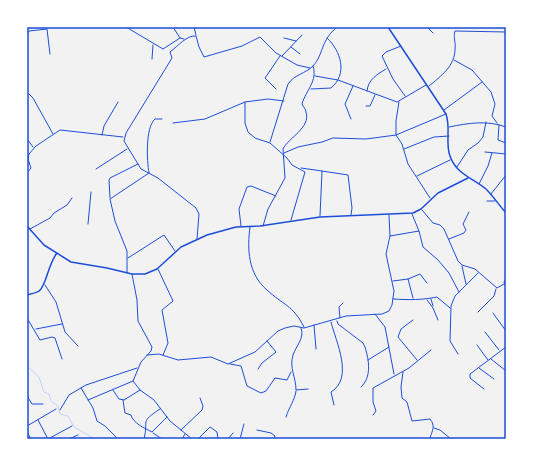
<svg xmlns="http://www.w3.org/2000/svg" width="533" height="466" font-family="Inter,sans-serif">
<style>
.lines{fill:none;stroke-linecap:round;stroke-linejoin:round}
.stream{stroke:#bfd3fe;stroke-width:1}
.minor{stroke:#1d4ed8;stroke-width:1}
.tertiary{stroke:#1d4ed8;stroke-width:1.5}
.secondary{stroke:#1d4ed8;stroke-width:1.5}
.neatline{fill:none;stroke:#1d4ed8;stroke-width:1.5}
</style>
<rect width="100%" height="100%" fill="#f2f2f2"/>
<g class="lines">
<polyline class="stream" points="27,366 39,377 44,392 49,394 51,401 58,406 60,414 68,416 74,427 95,439"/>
<g class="minor">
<polyline points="126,27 163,49 180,38"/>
<polyline points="173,27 180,38 184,39"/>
<polyline points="194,27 196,35"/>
<polyline points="427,27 433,33"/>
<polyline points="27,34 29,31 47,29 50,54"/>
<polyline points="284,38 296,41"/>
<polyline points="401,46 386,52 382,56 393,79 405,96"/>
<polyline points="291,47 300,54"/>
<polyline points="282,56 302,35"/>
<polyline points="152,59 153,45"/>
<polyline points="454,60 472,70 491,92 495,104 492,116 497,123"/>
<polyline points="315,76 338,80 397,102 426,85"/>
<path d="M429 86C441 76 455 66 455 49 456 43 453 37 455 31L506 32"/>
<polyline points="276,89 265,78 280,56"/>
<path d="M311 89 331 88C348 74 341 51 327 38"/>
<path d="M367 91C368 79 378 74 386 69"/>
<polyline points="27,92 33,98 53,134"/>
<polyline points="245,102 245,123 248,132 255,138 270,143 287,158 292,165 305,172 291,220"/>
<polyline points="399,102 396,121 396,135 402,144 408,164 430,198"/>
<polyline points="366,106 370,106 375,95"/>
<polyline points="444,110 482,82"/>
<polyline points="351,119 345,104 353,86"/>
<polyline points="173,123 205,119 245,102 268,99 284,101"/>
<polyline points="499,125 498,140 506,143"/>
<path d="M449 127C469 123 487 120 506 127"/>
<polyline points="102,135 104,126 118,102"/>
<polyline points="27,139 33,147"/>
<path d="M270 142 288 84C295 74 305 74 313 66 324 54 320 41 337 27"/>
<polyline points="404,149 434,137 449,136"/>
<polyline points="485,152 506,154"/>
<polyline points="284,153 298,147 322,142 333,138 366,139 396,135 446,114"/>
<polyline points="457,167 468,150 478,143 483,137 486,122"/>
<polyline points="301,168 322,171 320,216"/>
<polyline points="96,169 127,149"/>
<polyline points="322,171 348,175 352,208 351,215"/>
<polyline points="27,173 31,168 28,159 29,154 36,146 60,130 123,137"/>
<polyline points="417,176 450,160"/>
<polyline points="479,184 488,166 492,153"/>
<polyline points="491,194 506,175"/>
<polyline points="110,198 109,180 110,178 138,164"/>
<polyline points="487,201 495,201"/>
<polyline points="422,210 433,223 440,225 444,229 458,261 462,265 475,269 497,288 504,284"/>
<polyline points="412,214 419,231"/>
<polyline points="88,224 91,192"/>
<polyline points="241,226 239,209 247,187 251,186 276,196"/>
<path d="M263 226 268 209 285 178 283 149C288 138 311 128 306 112 306 109 303 107 302 104 306 90 318 81 313 66"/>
<path d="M250 227C247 249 248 274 267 290 283 305 293 305 304 327"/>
<polyline points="30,229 50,218 54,213 67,205 72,198"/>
<polyline points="390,236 419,231 423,247 438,260 449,273 459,292"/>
<path d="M197 239 199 214 196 208 158 178 141 169 124 141 126 133 172 58 170 52C178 46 187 35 196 36L199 47 204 57 242 46 260 37 276 53 297 65 310 68"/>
<polyline points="449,239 464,233 466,230 463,224 469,212"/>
<polyline points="128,258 164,235 175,251"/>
<polyline points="462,266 466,284"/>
<polyline points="158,269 173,301 162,310 168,343 163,355"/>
<path d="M127 273V251L115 221 110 199 149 173C147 161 145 128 155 119H162"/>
<polyline points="132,274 137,300 138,321 152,347 151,351 141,362 133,381 140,390 154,400 170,421 192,439"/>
<polyline points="506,278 504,282 506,287"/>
<polyline points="408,279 413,298"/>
<polyline points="393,281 408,279 420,274 427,283"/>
<polyline points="45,285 56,302 65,332 78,346"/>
<path d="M393 299C408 300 423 300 437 297L450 308"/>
<polyline points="431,299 433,306"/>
<polyline points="427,300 433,308 438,320"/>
<polyline points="478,312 494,296 496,289"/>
<polyline points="493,313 506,331"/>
<polyline points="375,314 385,327 394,374"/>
<polyline points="27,318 40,340 52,337 55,338 62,359"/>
<polyline points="340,318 339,307 343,303"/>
<polyline points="413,320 401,329 398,337 417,360"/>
<path d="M337 321 338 324 363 343 365 347C369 360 372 377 361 387"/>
<path d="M331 322C336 342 354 378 331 392L334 405"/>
<polyline points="314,325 316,349"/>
<path d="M301 328C305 338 296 346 293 355 289 368 296 377 296 390L308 389"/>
<polyline points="36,329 62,324"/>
<polyline points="485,332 499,350"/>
<polyline points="477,345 488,360"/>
<polyline points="458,354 450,341 451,306 455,296 478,273"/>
<polyline points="147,355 159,354 178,360 211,357 228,364 255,352 278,331 285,328 294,326 304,328 346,316 382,314 389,311 392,305 394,291 386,254 390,236 389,215"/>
<polyline points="491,359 506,371"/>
<polyline points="368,360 389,347"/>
<polyline points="230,364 241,366 247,386 261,393 266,391 275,378 287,380 291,372"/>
<polyline points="479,368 494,379"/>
<polyline points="258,369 262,363 276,352 267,341"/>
<path d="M403 372 401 387 402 398 407 402 412 421 430 419C436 426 432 431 430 438"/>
<polyline points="81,388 93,408 97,421 105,426 118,439"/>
<polyline points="484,389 470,378 470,374 506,347"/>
<polyline points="113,390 119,399 124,400 140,390"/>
<polyline points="27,396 32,404 43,404"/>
<polyline points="88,400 133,381"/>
<path d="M123 400 125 413 131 415C133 423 144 428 152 432L167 417"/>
<polyline points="60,410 69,395 86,385 137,368"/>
<polyline points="373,415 376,411 373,402 373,388 409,368 431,350"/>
<path d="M286 417C289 407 295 400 296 391"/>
<polyline points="38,420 48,439"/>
<polyline points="27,426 56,409"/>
<polyline points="434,428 440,430 451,439"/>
<polyline points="181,430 202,410 203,406 200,398"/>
<polyline points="257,430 271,433 275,436 274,439"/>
<polyline points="27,432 31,439"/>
<polyline points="153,433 162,439"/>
<polyline points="48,439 72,426"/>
<polyline points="69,439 78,435"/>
<path d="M144 439C149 419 139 423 160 409"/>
<polyline points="182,439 185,434"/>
<polyline points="198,439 210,427 217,432 218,439"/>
<polyline points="228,439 233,433"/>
<polyline points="240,439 244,424"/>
</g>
<g class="tertiary">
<polyline points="27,226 44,245 71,262 107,268 132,274 145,274 157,269 181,247 207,235 236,227 260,226 320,217 413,213 421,209 438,193 468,178"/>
<path d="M27 295C31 294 36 293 39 291 46 287 48 264 57 253"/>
</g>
<path class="secondary" d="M388 27 446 114C451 128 445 143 450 156 456 174 473 178 486 189 493 196 499 205 506 213"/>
</g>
<rect width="533" height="466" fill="none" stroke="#ffffff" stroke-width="56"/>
<rect x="28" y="28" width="477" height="410" class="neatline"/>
</svg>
